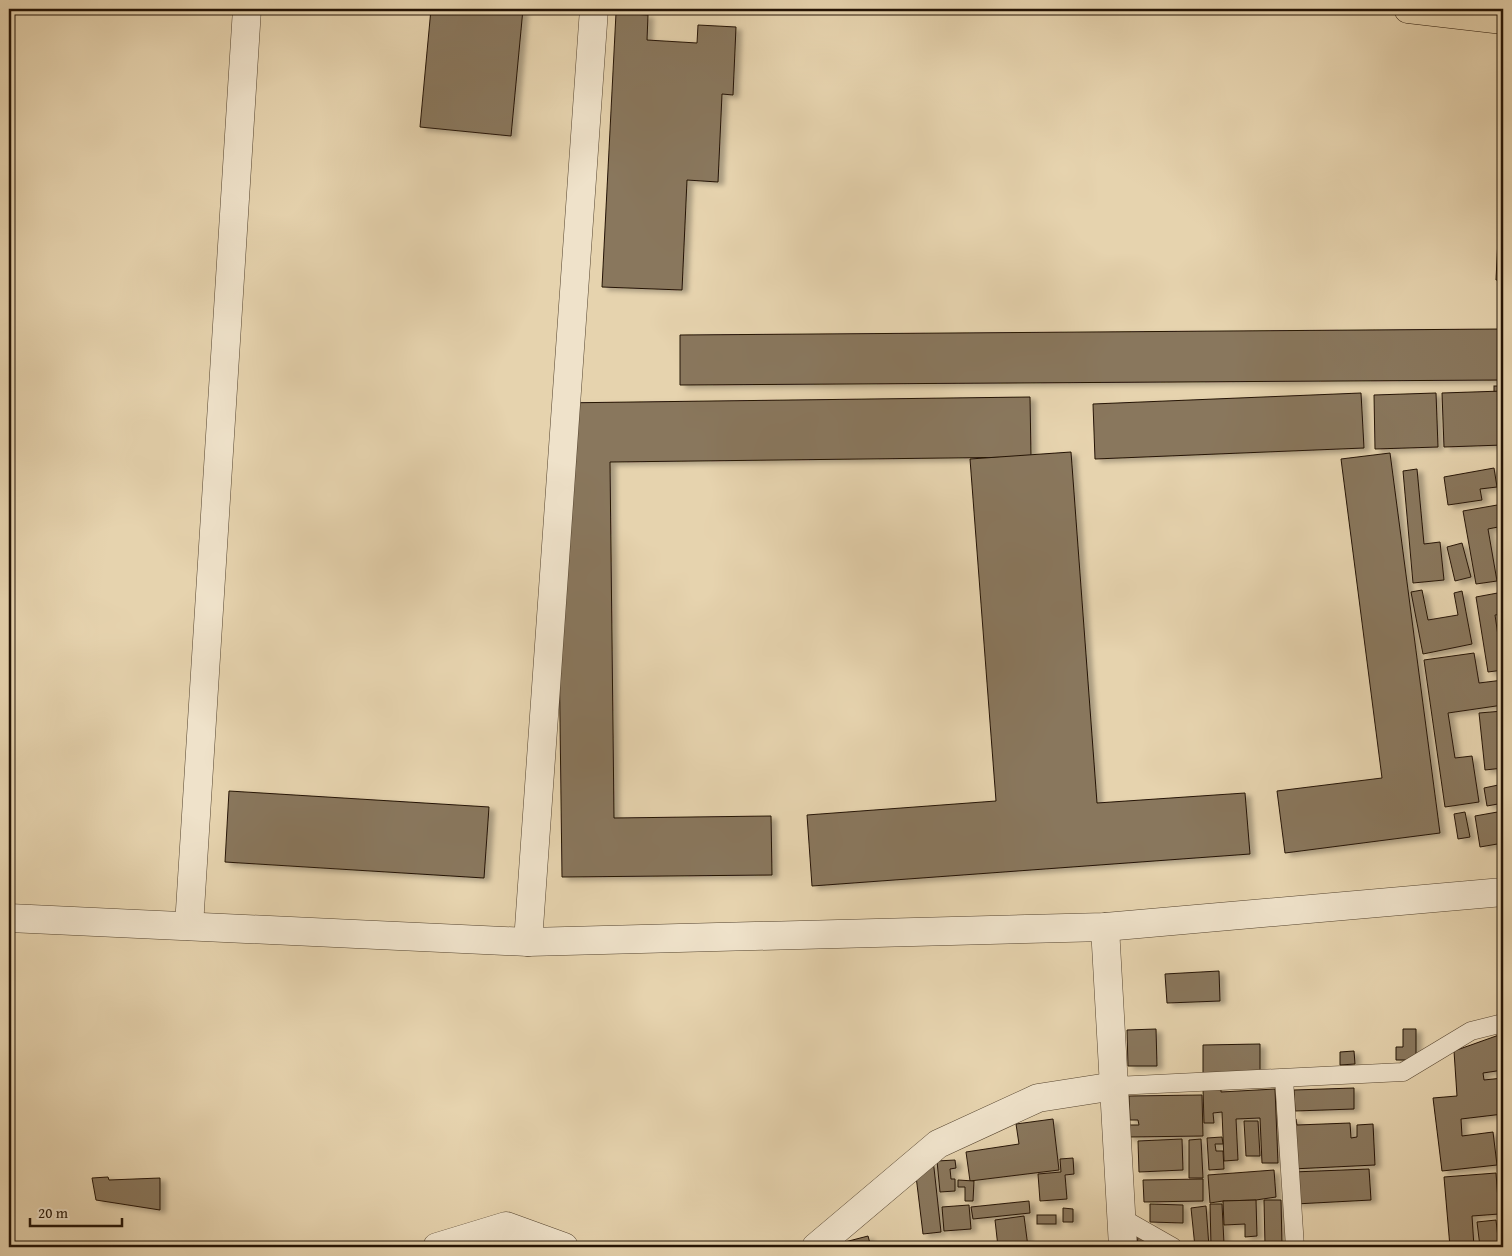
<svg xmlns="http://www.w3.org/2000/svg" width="1512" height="1256" font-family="'Gentium Book Plus',serif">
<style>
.building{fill:#89775d;stroke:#251405;filter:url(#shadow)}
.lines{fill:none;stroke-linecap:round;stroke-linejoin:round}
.service-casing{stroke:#55442f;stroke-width:19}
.minor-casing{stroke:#55442f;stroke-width:29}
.tertiary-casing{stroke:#55442f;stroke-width:29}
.trunk-casing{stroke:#251405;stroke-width:29}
.service{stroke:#efe2ca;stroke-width:18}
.minor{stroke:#efe2ca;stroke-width:28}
.tertiary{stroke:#efe2ca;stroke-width:28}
.trunk{stroke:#e6d3ae;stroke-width:28}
</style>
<defs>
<filter id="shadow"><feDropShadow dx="5.5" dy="3" stdDeviation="2.5" flood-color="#0004"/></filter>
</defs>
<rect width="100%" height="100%" fill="#e6d3ae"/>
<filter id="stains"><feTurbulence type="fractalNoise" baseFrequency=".004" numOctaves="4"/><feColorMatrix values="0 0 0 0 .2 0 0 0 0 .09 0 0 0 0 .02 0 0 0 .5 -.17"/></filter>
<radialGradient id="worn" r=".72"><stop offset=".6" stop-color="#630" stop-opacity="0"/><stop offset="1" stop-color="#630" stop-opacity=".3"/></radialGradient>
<g class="building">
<polygon points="431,9 523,9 511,136 420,127"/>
<polygon points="616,13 648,15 647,40 697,43 698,25 736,27 733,95 722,94 718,182 687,180 682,290 602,287"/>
<polygon points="1502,155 1503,155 1503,280 1496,280"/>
<polygon points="1503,329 1503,380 680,385 680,335"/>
<rect x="1494" y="386" width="9" height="33"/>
<polygon points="1503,391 1503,445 1444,447 1442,393"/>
<polygon points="1361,393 1364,448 1095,459 1093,404"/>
<polygon points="1436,393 1438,447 1375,449 1374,395"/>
<polygon points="1030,397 1031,457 610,462 614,818 771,816 772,875 562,877 556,403"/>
<polygon points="1071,452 1097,803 1245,793 1250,854 812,886 807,815 996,801 970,459"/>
<polygon points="1390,453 1440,833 1285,853 1277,791 1382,778 1341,459"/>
<polygon points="1494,468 1497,487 1480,489 1482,500 1448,505 1444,477"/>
<polygon points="1417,469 1424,544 1440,542 1444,580 1413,583 1403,471"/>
<polygon points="1503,504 1503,526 1488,529 1497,581 1476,584 1463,511"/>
<polygon points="1462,543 1471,577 1455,581 1447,547"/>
<polygon points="1422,590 1428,620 1458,615 1454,593 1462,591 1472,644 1423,654 1411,592"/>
<polygon points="1503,592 1503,614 1495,615 1503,670 1488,672 1476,597"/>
<polygon points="1474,653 1479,683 1503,680 1503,705 1448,713 1455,758 1472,756 1479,802 1445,807 1424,660"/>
<polygon points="1503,711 1503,746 1502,746 1503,768 1485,770 1479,713"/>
<polygon points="1503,784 1503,803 1487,806 1484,788"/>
<polygon points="229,791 489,807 484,878 225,862"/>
<polygon points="1503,811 1503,843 1480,847 1475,816"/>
<polygon points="1465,812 1470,837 1458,839 1454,814"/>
<polygon points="1219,971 1220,1001 1167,1003 1165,974"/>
<polygon points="1156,1029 1157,1066 1128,1066 1127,1030"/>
<polygon points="1403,1029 1416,1029 1416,1060 1396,1060 1396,1047 1403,1047"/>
<polygon points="1499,1035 1503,1070 1483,1073 1484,1080 1503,1078 1503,1114 1461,1119 1462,1136 1493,1132 1497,1165 1442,1171 1433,1098 1457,1096 1454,1051"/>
<polygon points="1260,1044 1260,1073 1203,1074 1203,1045"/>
<polygon points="1354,1051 1355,1064 1340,1065 1340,1052"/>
<polygon points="1221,1087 1221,1092 1275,1089 1278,1163 1262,1163 1260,1118 1236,1119 1238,1160 1224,1161 1222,1112 1213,1113 1214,1123 1204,1123 1203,1088"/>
<polygon points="1354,1088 1354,1109 1295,1111 1294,1090"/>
<polygon points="1202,1095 1203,1136 1128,1137 1128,1125 1139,1125 1138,1120 1130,1120 1129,1096"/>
<polygon points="1053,1119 1059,1170 970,1181 966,1152 1019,1144 1016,1124"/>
<polygon points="1289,1119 1296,1119 1297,1125 1350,1123 1351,1138 1357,1137 1357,1125 1373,1124 1375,1165 1292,1169"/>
<polygon points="1244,1121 1258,1121 1260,1156 1246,1156"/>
<polygon points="1503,1133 1503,1169 1501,1169 1499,1134"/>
<polygon points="1222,1137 1223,1144 1215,1144 1216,1151 1223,1151 1224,1169 1209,1170 1207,1138"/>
<polygon points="1182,1139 1183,1170 1139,1172 1138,1141"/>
<polygon points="1201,1139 1203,1178 1189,1178 1189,1140"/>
<polygon points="1073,1158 1074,1174 1065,1175 1067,1199 1040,1201 1038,1174 1061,1172 1060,1159"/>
<polygon points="933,1159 941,1232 923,1234 916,1176"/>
<polygon points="955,1160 956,1168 950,1169 951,1179 955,1179 955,1191 940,1192 937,1161"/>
<polygon points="1369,1169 1371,1200 1295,1204 1293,1172"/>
<polygon points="1274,1170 1276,1197 1256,1200 1223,1201 1210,1203 1208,1175"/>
<polygon points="1496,1173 1499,1214 1472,1216 1474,1247 1450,1247 1444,1177"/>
<polygon points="108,1177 109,1180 160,1178 160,1210 96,1200 92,1178"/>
<polygon points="1203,1179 1203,1201 1144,1202 1143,1180"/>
<polygon points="958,1180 974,1181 973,1201 965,1201 965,1187 958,1187"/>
<polygon points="1256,1200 1257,1236 1245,1237 1245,1224 1224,1225 1223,1201"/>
<polygon points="1264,1200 1281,1200 1282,1245 1265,1245"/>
<polygon points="1029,1201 1030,1213 973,1219 971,1207"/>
<polygon points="1150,1204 1183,1205 1183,1223 1150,1222"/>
<polygon points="1210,1204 1222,1204 1224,1244 1211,1245"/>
<polygon points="969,1205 971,1229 944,1231 942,1207"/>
<polygon points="1206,1206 1209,1247 1195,1247 1191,1208"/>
<polygon points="1063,1208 1073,1209 1073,1222 1063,1222"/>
<rect x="1037" y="1215" width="19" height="9"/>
<polygon points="1024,1216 1028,1247 998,1247 995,1220"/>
<polygon points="1496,1220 1499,1247 1480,1247 1477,1222"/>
<polygon points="868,1236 871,1247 843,1247 841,1243"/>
<polygon points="1138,1236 1152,1247 1137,1247"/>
<polygon points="1346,1243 1450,1245 1450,1247 1346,1247"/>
</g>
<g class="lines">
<defs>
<g id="service">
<polyline points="1284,1079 1295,1247"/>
<polyline points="1115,1086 1403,1072 1471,1031 1503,1023"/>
<polyline points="1122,1218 1173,1247"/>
</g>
<g id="minor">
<polyline points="189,926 247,9"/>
<polyline points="528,942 594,9"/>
<polyline points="437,1247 506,1226 564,1247"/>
<polyline points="816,1247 938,1144 1038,1098 1115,1086"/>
</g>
<g id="tertiary">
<polyline points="9,918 528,942 1105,927 1503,892"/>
<polyline points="1105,927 1123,1247"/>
</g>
<polyline id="trunk" points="1408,9 1503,20"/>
</defs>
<use href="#service" class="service-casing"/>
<use href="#minor" class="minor-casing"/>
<use href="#tertiary" class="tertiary-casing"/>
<use href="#trunk" class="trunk-casing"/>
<use href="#service" class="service"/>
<use href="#minor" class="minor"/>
<use href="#tertiary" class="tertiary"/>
<use href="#trunk" class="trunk"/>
</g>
<rect width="1512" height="1256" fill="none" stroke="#e6d3ae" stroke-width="30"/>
<rect x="10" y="10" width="1492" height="1236" fill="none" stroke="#251405" stroke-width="2.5"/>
<rect x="15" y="15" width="1482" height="1226" fill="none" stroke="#251405"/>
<path d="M30 1218v8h92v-8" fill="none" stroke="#251405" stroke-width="2.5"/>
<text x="38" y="1218" font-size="15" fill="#251405" stroke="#efe2ca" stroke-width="4" paint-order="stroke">20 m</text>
<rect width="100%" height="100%" filter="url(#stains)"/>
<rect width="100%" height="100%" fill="url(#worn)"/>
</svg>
